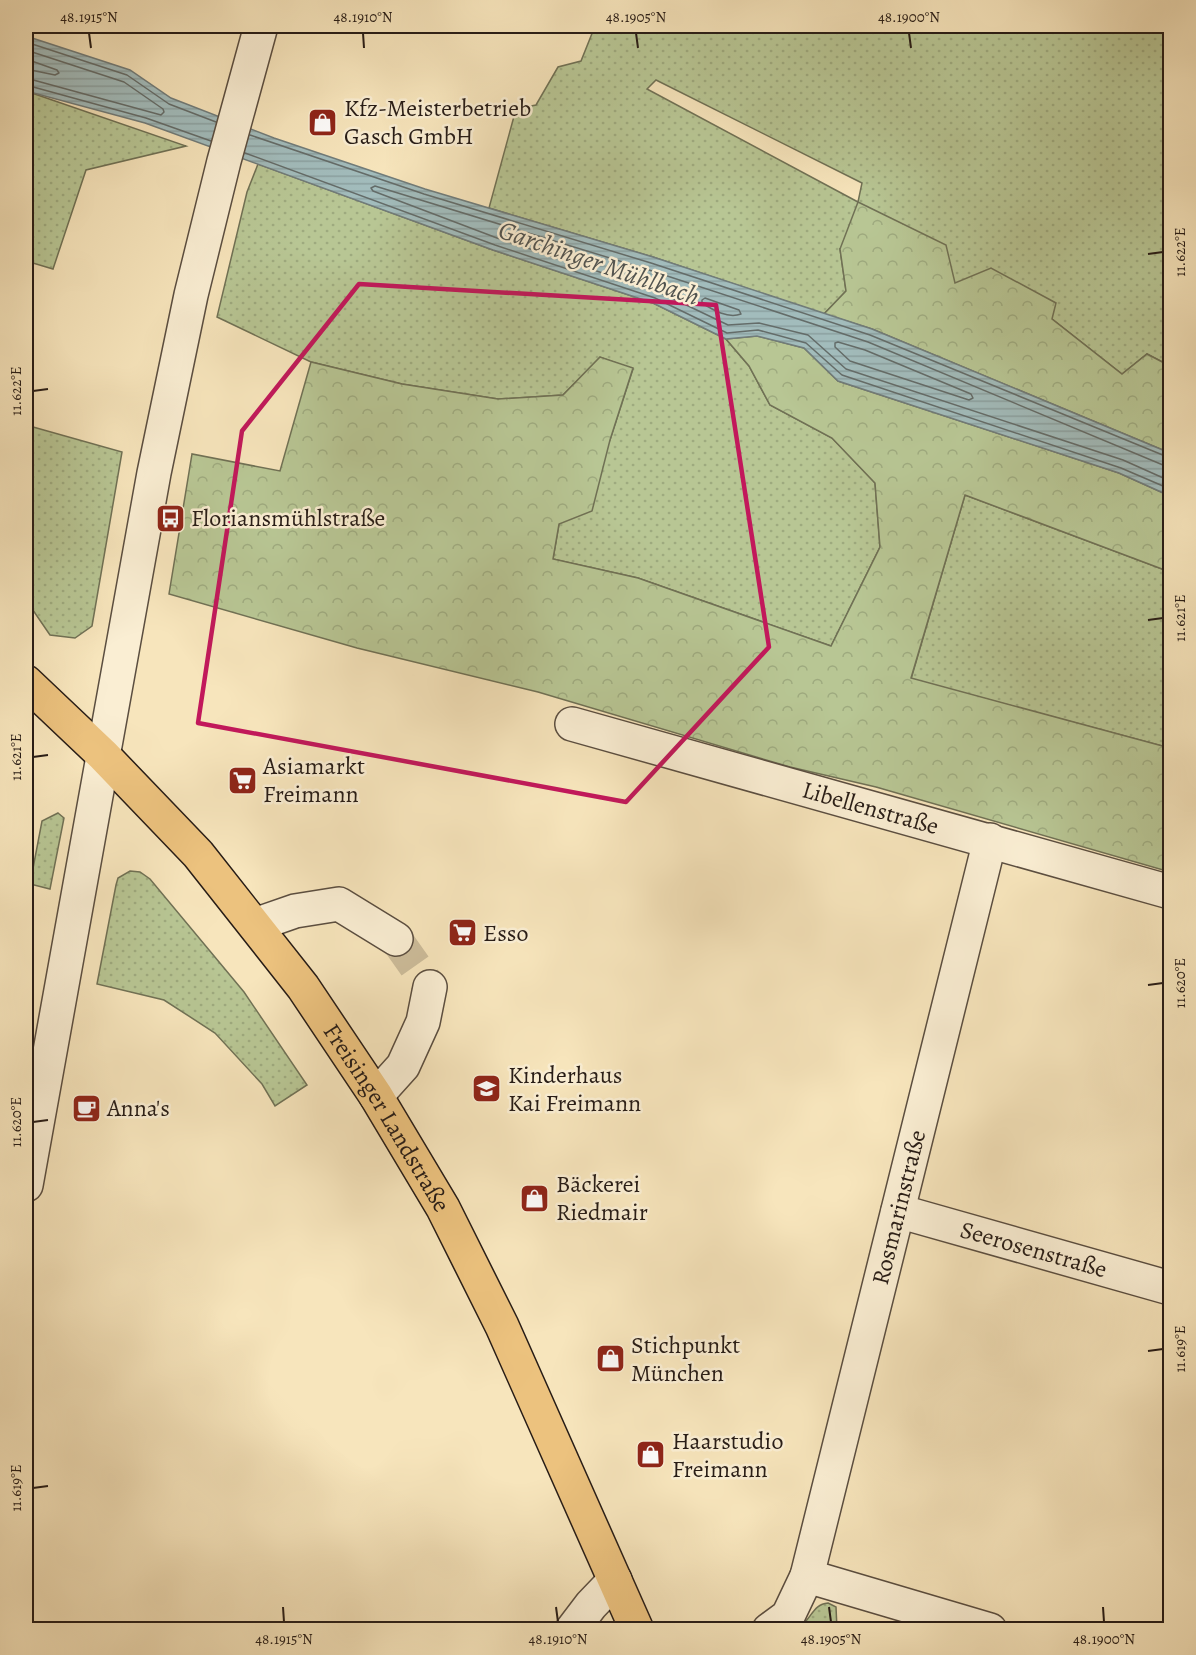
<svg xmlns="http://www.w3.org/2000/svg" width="1196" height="1655" font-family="Alegreya,serif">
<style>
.grass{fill:url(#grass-dots);stroke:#707155;stroke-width:1.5;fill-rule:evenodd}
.forest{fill:url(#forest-crowns);stroke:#707155;stroke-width:1.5}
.water{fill:url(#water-rules);stroke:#717c7a;stroke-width:1.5}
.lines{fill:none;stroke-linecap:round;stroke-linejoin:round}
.shore{stroke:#646c69;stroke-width:1.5}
.minor-tunnel{stroke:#cdbd9b;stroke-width:33;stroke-dasharray:33 16;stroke-linecap:butt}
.minor-casing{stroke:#5b4e40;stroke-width:36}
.major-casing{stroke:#271c16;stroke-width:36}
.minor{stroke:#faeed3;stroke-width:33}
.major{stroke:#ecc27e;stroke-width:33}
.marked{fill:none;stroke:#c2185b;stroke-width:4.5;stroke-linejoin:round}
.ticks{fill:none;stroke:#271c16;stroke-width:2}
.labels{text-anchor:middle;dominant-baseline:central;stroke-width:5;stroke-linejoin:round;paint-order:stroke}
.poi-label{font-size:24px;fill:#271c16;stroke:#faeed3;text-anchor:start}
.street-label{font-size:24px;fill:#271c16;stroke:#faeed3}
.water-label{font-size:26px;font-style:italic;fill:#525450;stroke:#faeed3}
.neatline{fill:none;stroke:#271c16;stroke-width:2}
.ticks-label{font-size:15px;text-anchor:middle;fill:#271c16}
</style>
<defs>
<pattern id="grass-dots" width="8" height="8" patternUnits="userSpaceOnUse" patternTransform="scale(1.5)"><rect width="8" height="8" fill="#b8c694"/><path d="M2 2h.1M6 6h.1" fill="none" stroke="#9eaa7f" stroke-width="1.8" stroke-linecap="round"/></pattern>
<pattern id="forest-crowns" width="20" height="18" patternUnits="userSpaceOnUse" patternTransform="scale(1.5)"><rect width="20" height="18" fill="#b8c694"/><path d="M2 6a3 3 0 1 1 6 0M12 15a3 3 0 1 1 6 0" fill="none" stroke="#9eaa7f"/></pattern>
<pattern id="water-rules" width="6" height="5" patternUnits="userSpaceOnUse" patternTransform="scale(1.5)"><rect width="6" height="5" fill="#a2bcbc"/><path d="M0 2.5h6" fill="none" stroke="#8ca1a1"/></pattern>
</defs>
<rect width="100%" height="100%" fill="#f7e5bc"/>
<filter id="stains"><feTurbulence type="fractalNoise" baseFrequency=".00333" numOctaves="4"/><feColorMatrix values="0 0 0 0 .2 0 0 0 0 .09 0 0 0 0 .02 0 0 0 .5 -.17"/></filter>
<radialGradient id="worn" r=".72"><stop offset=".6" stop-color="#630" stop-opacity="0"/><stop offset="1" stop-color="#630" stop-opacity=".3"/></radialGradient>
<g class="grass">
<path d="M595 26H1170V366L1147 354 1122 374 1052 319 955 283 840 249 846 291 824 314 653 257 489 208 516 109 536 105 558 67 581 61ZM656 80 862 183 858 202 647 89Z"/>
<polygon points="26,91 186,146 86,170 53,269 26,261"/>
<polygon points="258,164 493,250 653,303 726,339 749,366 770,405 832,438 875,483 880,547 831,646 638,578 553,559 559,524 610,440 633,369 600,357 563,395 498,399 402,384 311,362 217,317 247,192"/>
<polygon points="26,425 122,452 92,626 75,638 50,635 26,600"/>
<polygon points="965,495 1170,572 1170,748 911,679"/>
<polygon points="58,813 64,818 50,889 30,884 42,821"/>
<polygon points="130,871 140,872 150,879 244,992 307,1085 275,1106 262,1084 215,1033 164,1000 97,984 116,885 118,878"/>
<path d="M828 1603 836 1607 837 1629 794 1630C798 1627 803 1625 806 1621 813 1613 816 1604 828 1603Z"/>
</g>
<g class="forest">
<polygon points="858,202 946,245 955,283 991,268 1056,303 1052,319 1122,374 1147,354 1170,366 1170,453 872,329 824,314 846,291 840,249"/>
<polygon points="757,336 804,348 838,381 1119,473 1170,496 1170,572 965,495 911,678 1170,748 1170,872 876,787 790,767 538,692 357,648 169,594 192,454 280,471 311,362 402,384 498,399 563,395 600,357 633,368 610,440 592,511 559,524 553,559 638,578 831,646 880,547 875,483 832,438 770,405 749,366 726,339"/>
</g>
<polygon class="water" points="26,36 130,70 171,98 274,138 425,189 653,257 872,329 1170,453 1170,496 1119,473 838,381 804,348 757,336 726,339 653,303 493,250 145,123 26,91"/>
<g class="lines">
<g class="shore">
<polyline points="26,42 127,75 169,104 216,122"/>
<polyline points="26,50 124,82 163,109 164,112 161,115 26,78"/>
<polyline points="26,59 57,70 59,73 55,75 26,69"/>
<polyline points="26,85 146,118 211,141"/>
<polyline points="250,135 424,194 651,263 870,335 1170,458"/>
<polyline points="245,153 495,245 655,298 727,333 758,330 806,343 842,375 1121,468 1170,489"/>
<path d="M705 298 739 310 741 314C728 319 713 310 702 303V300Z"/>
<polygon points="838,342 865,350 971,394 973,398 969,400 850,361 835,347 835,343"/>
<polyline points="1170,466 1163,465 868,342 649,270 375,186 371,188 373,191 497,238 657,291 728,325 759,323 808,335 846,369 1123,460 1170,481"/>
</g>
<polyline class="minor-tunnel" points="396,939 430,987"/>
<defs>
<g id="minor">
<path id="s1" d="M572 724 1170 892"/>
<polyline points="255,925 295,911 339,904 396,939"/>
<polyline points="376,1096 403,1066 423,1022 430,987"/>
<polyline points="26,1185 154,473 191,295 224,161 261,26"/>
<path id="s2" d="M898 1211 1170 1288"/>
<path id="s3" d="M807 1576 990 840"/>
<polyline points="572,1630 591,1605 615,1580"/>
<polyline points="769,1630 788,1616 807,1576 990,1630"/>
</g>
<g id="major">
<path id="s4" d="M26 682 103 755 198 854 303 987 376 1096 443 1208 502 1326 637 1630"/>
</g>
</defs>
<use href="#minor" class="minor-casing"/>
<use href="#major" class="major-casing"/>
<use href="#minor" class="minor"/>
<use href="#major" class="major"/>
</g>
<path class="marked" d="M359 284 716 305 769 647 626 802 198 723 242 431Z"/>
<path class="ticks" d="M89 33 91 48M363 33 364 48M636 33 638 48M909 33 911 48M1148 254 1163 252M33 391 48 389M1148 620 1163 618M33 757 48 755M1148 985 1163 983M33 1122 48 1120M1148 1351 1163 1349M33 1488 48 1486M283 1607 284 1622M556 1607 558 1622M829 1607 831 1622M1103 1607 1104 1622"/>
<defs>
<symbol id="shop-square" viewBox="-11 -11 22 22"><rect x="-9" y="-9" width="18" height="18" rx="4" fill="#8f2418" stroke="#faeed3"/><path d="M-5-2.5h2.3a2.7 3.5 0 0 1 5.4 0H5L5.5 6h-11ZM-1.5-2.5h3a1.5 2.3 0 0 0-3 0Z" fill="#fff"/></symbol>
<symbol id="bus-square" viewBox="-11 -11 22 22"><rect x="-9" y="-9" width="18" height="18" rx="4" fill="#8f2418" stroke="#faeed3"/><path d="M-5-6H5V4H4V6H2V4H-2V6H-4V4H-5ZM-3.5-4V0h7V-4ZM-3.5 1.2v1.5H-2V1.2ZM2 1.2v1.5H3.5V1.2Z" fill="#fff"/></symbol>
<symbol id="supermarket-square" viewBox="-11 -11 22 22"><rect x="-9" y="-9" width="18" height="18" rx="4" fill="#8f2418" stroke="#faeed3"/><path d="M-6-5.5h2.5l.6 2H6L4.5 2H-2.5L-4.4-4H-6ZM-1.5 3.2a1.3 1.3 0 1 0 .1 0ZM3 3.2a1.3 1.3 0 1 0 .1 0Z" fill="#fff"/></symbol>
<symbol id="school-square" viewBox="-11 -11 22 22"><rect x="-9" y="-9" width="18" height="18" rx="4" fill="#8f2418" stroke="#faeed3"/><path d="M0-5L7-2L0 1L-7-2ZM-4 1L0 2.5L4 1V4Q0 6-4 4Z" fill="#fff"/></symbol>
<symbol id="cafe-square" viewBox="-11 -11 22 22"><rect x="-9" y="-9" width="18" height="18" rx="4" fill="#8f2418" stroke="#faeed3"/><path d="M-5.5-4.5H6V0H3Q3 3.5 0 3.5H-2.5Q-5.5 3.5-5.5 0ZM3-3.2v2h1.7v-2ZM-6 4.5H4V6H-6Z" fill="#fff"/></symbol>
</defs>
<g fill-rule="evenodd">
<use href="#shop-square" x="306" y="106" width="33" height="33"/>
<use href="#bus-square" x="154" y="502" width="33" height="33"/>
<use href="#supermarket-square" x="226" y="764" width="33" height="33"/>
<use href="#supermarket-square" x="446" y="916" width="33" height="33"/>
<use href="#school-square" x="470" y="1072" width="33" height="33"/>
<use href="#cafe-square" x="70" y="1092" width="33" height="33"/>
<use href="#shop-square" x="518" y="1182" width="33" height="33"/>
<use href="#shop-square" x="594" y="1342" width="33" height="33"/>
<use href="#shop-square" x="634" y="1438" width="33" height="33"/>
</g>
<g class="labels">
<g class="poi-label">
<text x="344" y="108">Kfz-Meisterbetrieb<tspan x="344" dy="28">Gasch GmbH</tspan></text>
<text x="191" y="518">Floriansmühlstraße</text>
<text x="263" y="766">Asiamarkt<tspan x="263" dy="28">Freimann</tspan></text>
<text x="483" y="933">Esso</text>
<text x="508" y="1075">Kinderhaus<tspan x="508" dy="28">Kai Freimann</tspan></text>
<text x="107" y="1108">Anna's</text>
<text x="556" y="1184">Bäckerei<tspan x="556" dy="28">Riedmair</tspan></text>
<text x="631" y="1345">Stichpunkt<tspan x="631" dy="28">München</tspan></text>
<text x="672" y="1441">Haarstudio<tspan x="672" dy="28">Freimann</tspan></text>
</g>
<g class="street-label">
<text stroke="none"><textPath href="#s1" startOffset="310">Libellenstraße</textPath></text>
<text stroke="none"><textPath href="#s4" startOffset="568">Freisinger Landstraße</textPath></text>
<text stroke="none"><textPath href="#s3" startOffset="380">Rosmarinstraße</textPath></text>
<text stroke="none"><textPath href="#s2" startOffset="141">Seerosenstraße</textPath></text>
</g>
<g class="water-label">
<text transform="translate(599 263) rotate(19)">Garchinger Mühlbach</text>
</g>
</g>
<rect width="1196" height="1655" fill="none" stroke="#f7e5bc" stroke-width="66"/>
<rect x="33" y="33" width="1130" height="1589" class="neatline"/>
<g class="ticks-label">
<text x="89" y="22">48.1915°N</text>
<text x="363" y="22">48.1910°N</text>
<text x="636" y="22">48.1905°N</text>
<text x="909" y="22">48.1900°N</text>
<text transform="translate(1180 252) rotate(-90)" y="5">11.622°E</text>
<text transform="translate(16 391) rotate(-90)" y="5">11.622°E</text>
<text transform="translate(1180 618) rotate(-90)" y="5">11.621°E</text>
<text transform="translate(16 757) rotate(-90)" y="5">11.621°E</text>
<text transform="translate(1180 983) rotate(-90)" y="5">11.620°E</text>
<text transform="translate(16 1122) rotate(-90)" y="5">11.620°E</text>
<text transform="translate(1180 1349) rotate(-90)" y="5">11.619°E</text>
<text transform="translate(16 1488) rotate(-90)" y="5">11.619°E</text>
<text x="284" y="1644">48.1915°N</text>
<text x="558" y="1644">48.1910°N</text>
<text x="831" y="1644">48.1905°N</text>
<text x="1104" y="1644">48.1900°N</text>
</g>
<rect width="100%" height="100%" filter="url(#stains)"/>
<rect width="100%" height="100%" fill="url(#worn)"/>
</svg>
